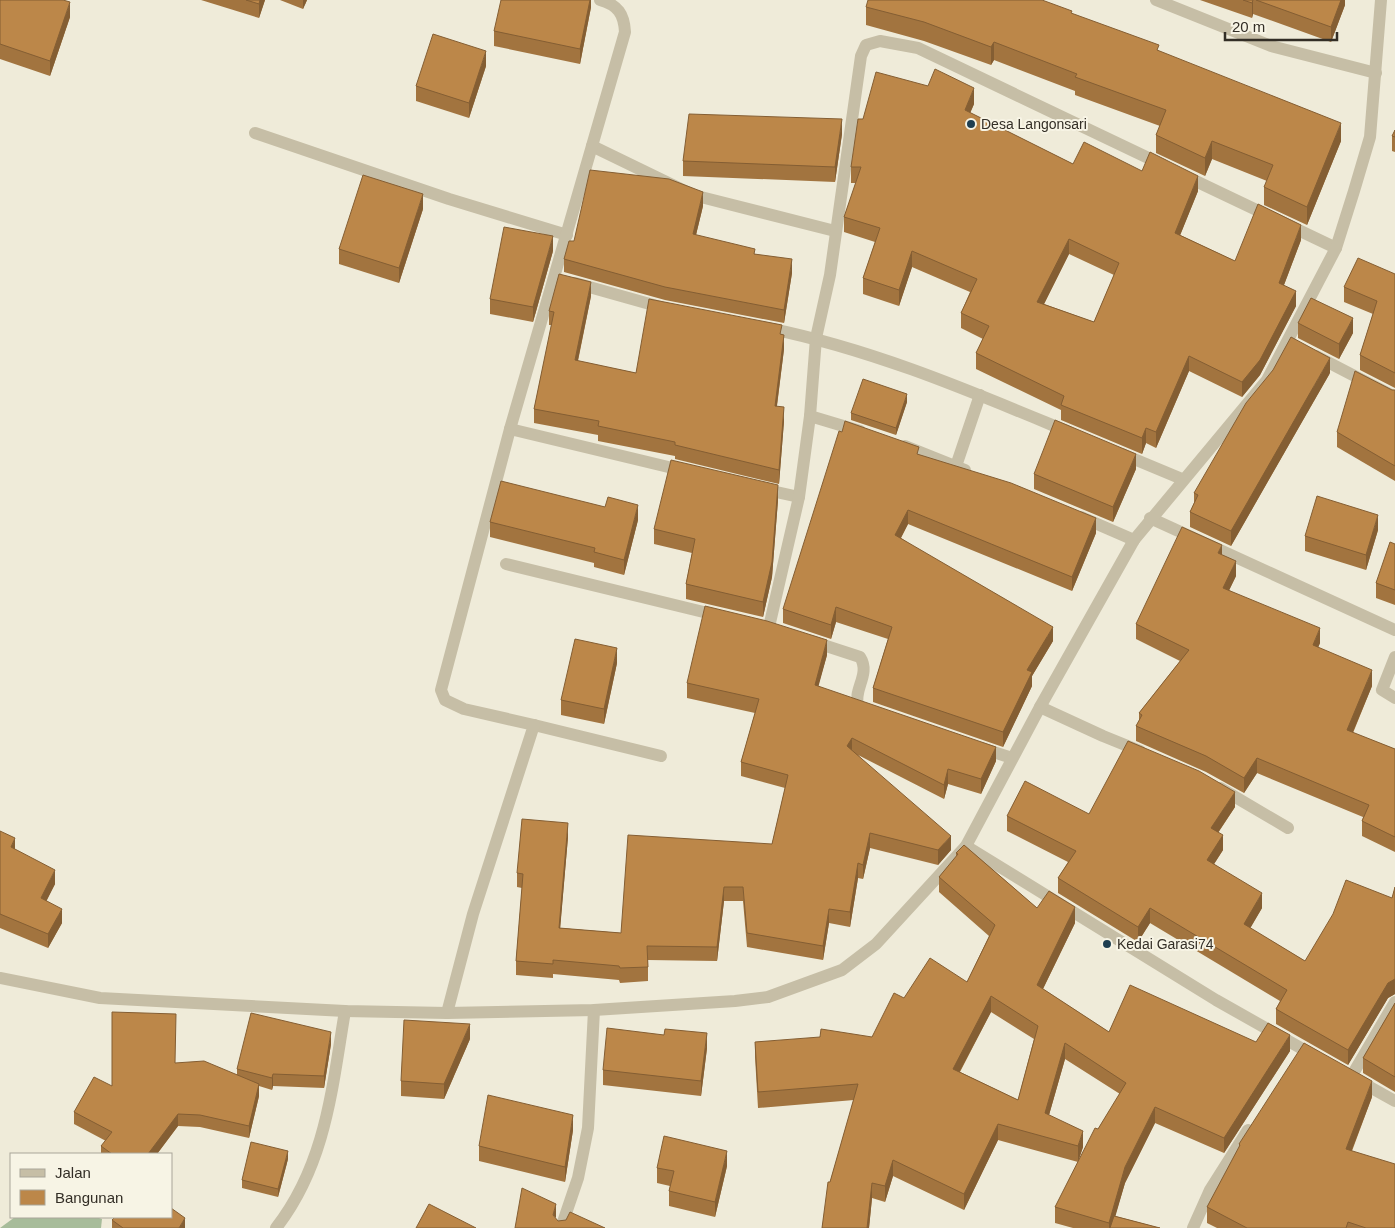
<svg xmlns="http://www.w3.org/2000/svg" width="1395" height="1228" font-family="Helvetica,sans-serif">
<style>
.green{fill:#a7bc9a}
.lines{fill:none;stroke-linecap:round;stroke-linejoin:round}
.minor{stroke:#c6bea6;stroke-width:12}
.wall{fill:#a2743f;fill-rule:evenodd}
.shaded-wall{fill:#845e33}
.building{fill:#bc8749;stroke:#845e33;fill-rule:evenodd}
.poi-dot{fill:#1f3f51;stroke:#f7f4e5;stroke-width:2}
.labels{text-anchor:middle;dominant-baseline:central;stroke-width:4;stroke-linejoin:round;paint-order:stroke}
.poi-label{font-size:14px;fill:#332e26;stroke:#f7f4e5;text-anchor:start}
</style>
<rect width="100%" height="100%" fill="#efebd9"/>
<polygon class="green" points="15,1217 96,1217 102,1219 101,1228 0,1228"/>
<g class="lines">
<g class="minor">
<polyline points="1156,0 1271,46 1376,73"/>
<polyline points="255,133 449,199 567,235"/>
<polyline points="592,146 693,195 835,231"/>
<polyline points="1183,175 1336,248"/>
<polyline points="575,283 664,308"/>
<path d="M767 328C872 349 970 391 1069 432"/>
<polyline points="1316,356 1395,397"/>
<polyline points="510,429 685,471"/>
<polyline points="860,431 810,416 816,338 830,275 861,56 866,45 880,41 918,48 1163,165"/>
<polyline points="905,446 965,470"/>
<polyline points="1122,454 1182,479"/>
<polyline points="956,466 980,395"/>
<polyline points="763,489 799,497"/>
<polyline points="1081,517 1134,540"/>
<polyline points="1150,518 1395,630"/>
<polyline points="506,564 720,616"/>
<polyline points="769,627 799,497 810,416"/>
<path d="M811 641 860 657C871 674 853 689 858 706L867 710"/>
<polyline points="1395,657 1382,690 1395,698"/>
<polyline points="1040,707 1103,736 1140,751"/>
<polyline points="534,725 661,756"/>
<polyline points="981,748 1012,758"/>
<polyline points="1220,788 1288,828"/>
<polyline points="966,846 1216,1000 1315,1056"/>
<polyline points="0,978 100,998 345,1011 447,1013 594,1010 735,1001 768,997 842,970 876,944 966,846 1040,707 1134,540 1267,380 1336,248 1354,191 1370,137 1381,0"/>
<path d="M447 1013 473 914 534 725 464 709 445 700 441 690 510 429 625 32C624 14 618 5 600 0"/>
<polyline points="1351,1077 1395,1002"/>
<polyline points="1359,1081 1395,1101"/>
<path d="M276 1228C326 1164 332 1088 345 1011"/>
<polyline points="561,1228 578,1178 588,1128 594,1010"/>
<polyline points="1193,1228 1210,1190 1248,1130"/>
</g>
</g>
<g class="wall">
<polygon points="0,0 70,17 50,76 0,59"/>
<polygon points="201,0 265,0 259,18"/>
<polygon points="280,0 307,0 303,9"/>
<polygon points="591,0 591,7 580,64 494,46 494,31"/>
<polygon points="1200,0 1345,0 1345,5 1331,42 1253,14 1252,18"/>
<polygon points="866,7 1072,14 1159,51 1341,141 1307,225 1264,205 1264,187 1267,181 1212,159 1205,176 1156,153 1156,135 1160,126 1075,95 1075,91 994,60 991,65 924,41 866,25"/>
<polygon points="486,66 469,118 416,101 416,86"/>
<path d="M928 86 974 104 970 113 1073 164 1142 171 1198 191 1180 235 1235 261 1301 240 1284 285 1296 306 1260 375 1242 397 1189 371 1156 448 1146 443 1142 454 1061 420V410L976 369V353L983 339 961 328V313L970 292 912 267 899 306 863 294V278L875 242 844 232V217L856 183H851V167L863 119ZM1069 254 1114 275 1094 322 1044 304Z"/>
<polygon points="1395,130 1395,152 1392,151 1392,136"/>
<polygon points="842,134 835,182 683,176 683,161"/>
<polygon points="703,206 696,235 755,254 792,273 784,323 665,300 564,272 564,259 574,241"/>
<polygon points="423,209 399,283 339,264 339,249"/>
<polygon points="553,251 533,322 490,314 490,299"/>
<polygon points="1395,274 1395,388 1360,370 1360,355 1373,314 1344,302 1344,287"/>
<polygon points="591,296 578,361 636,373 782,334 784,349 777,406 784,421 779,484 675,459 675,456 598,441 598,435 534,423 534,409 552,325 549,325 549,311"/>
<polygon points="1298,323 1353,333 1339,359 1298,338"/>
<polygon points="1330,373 1231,546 1190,527 1190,512 1194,503 1194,493"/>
<polygon points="1392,390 1395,390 1395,481 1337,447 1337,432"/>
<polygon points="907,402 896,435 851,420 851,413"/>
<polygon points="919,455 1096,533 1072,591 908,524 901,538 1053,641 1032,676 1032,686 1003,747 873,702 873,688 888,639 836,622 831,639 783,623 783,609"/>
<polygon points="1136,469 1113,522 1034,489 1034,474"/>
<polygon points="778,500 772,577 763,617 686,599 686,584 692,553 654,544 654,529"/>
<polygon points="638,520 624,575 594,567 594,563 490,537 490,522"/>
<polygon points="1378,530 1366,570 1305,551 1305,536"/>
<polygon points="1395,544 1395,605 1376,598 1376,583"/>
<polygon points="1222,555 1236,576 1229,590 1320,643 1318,647 1372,686 1353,733 1395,749 1395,852 1362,836 1362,821 1363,817 1257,773 1244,793 1206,772 1136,741 1136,726 1139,721 1139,713 1180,661 1136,639 1136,624"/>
<polygon points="827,655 818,686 996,761 981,794 948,784 944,799 858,755 951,850 938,865 870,848 863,879 858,878 850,927 829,923 823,960 747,947 743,901 724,901 717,961 648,960 648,981 620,983 619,980 553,974 553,978 516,975 516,961 522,888 517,887 517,873 568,837 560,928 621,933 772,844 785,788 741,776 741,762 755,713 687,698 687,683"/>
<polygon points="617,663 604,724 561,715 561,700"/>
<polygon points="1235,807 1218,833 1223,850 1214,864 1262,908 1250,928 1305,961 1392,898 1395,887 1395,994 1388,998 1348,1065 1276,1024 1276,1009 1280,1001 1150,923 1138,942 1058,893 1058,878 1068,862 1007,831 1007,816 1089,814"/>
<polygon points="0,831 15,850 55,884 46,901 62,923 48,948 0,928"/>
<path d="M964 845 1037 908 1075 923 1043 989 1109 1032 1256 1042 1290 1051 1224 1153 1155 1123 1125 1183 1115 1216 1160 1228H1073L1055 1223V1207L1098 1129 1120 1094 1065 1059 1049 1115 1083 1147 1078 1162 998 1140 964 1210 893 1176 885 1202 872 1198 869 1228H822L830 1182 854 1100 758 1108 755 1057V1042L872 1037 904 998 967 982 989 936 939 892V877L956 857V853ZM991 1012 1034 1039 1018 1100 960 1072Z"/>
<polygon points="1395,1003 1395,1092 1363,1073 1363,1058"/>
<polygon points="470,1039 444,1099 401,1096 401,1081"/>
<polygon points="331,1044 324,1088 273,1086 272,1090 259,1086 259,1096 249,1138 200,1127 178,1126 157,1154 101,1154 101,1146 106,1141 74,1124 74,1112 112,1086 175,1063 237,1075 237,1069"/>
<polygon points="707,1048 701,1096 603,1085 603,1070"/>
<polygon points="1372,1097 1352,1151 1395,1228 1217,1228 1207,1223 1207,1207 1239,1148 1239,1144"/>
<polygon points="573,1130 565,1182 479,1161 479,1146"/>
<polygon points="288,1159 278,1197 242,1188 242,1180"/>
<polygon points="727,1166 715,1217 669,1206 669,1191 670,1186 657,1183 657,1168"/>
<polygon points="112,1220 185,1228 112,1228"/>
</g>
<g class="shaded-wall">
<polygon points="260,0 265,0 259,18 259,4"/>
<polygon points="303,0 307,0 303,9"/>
<polygon points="590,0 591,0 591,7 580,64 580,49"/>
<polygon points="1253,0 1253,14 1252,18 1252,3"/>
<polygon points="1341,0 1345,0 1345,5 1331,42 1331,27"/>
<polygon points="70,2 70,17 50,76 50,61"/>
<polygon points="994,42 994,60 991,65 991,47"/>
<polygon points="486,51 486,66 469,118 469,103"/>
<polygon points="974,88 974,104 965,125 965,110"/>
<polygon points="842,119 842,134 835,182 835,167"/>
<polygon points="1341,123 1341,141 1307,225 1307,207"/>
<polygon points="1212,141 1212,159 1205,176 1205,158"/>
<polygon points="1198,176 1198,191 1175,248 1175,233"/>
<polygon points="703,192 703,206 693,247 693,234"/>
<polygon points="423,194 423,209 399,283 399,268"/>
<polygon points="1301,225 1301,240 1279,298 1279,283"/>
<polygon points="553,236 553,251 533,322 533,307"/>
<polygon points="1069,239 1069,254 1037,318 1037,302"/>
<polygon points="912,251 912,267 899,306 899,290"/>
<polygon points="792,259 792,273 784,323 784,310"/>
<polygon points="591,282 591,296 575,374 575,360"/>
<polygon points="1296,291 1296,306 1260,375 1242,397 1242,382"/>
<polygon points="1353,318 1353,333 1339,359 1339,344"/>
<polygon points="784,335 784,349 775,420 775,406"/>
<polygon points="1189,356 1189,371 1156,448 1156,432"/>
<polygon points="1330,358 1330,373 1231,546 1231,531"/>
<polygon points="907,394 907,402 896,435 896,428"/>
<polygon points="784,407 784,421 779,484 779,470"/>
<polygon points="1146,428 1146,443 1142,454 1142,438"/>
<polygon points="1136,454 1136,469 1113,522 1113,507"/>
<polygon points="778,485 778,500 772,577 763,617 763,602"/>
<polygon points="638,505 638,520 624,575 624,560"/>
<polygon points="908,510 908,524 895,549 895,535"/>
<polygon points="1378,515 1378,530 1366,570 1366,555"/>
<polygon points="1096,518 1096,533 1072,591 1072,577"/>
<polygon points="1222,545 1222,560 1218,553"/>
<polygon points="1236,561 1236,576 1223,603 1223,588"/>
<polygon points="836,607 836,622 831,639 831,625"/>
<polygon points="1053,627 1053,641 1032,676 1032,686 1003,747 1003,732 1027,670"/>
<polygon points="1320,628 1320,643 1313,660 1313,645"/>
<polygon points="827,640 827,655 815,699 815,685"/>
<polygon points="617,648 617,663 604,724 604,709"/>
<polygon points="1372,670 1372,686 1347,746 1347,730"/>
<polygon points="852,738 852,752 847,746"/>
<polygon points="996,747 996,761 981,794 981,779"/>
<polygon points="1257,758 1257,773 1244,793 1244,778"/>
<polygon points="948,769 948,784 944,799 944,785"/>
<polygon points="1235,792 1235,807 1211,843 1211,828"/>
<polygon points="568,823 568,837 559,942 559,928"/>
<polygon points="870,833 870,848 863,879 863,865"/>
<polygon points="1223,835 1223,850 1207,875 1207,860"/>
<polygon points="951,836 951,850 938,865 938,850"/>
<polygon points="15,838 15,852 11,847"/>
<polygon points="858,863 858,878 850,927 850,912"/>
<polygon points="55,870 55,884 41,912 41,898"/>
<polygon points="724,887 724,901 717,961 717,947"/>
<polygon points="1262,893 1262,908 1244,939 1244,924"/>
<polygon points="1075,907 1075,923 1037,1001 1037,985"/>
<polygon points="1150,908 1150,923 1138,942 1138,927"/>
<polygon points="62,909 62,923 48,948 48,934"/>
<polygon points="829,909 829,923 823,960 823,946"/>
<polygon points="1395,979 1395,994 1388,998 1348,1065 1348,1050 1388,983"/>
<polygon points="991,996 991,1012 953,1084 953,1069"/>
<polygon points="470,1024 470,1039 444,1099 444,1084"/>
<polygon points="331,1032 331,1044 324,1088 324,1076"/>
<polygon points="707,1033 707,1048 701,1096 701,1081"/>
<polygon points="1290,1035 1290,1051 1224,1153 1224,1138"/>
<polygon points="1065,1043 1065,1059 1045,1129 1045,1113"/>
<polygon points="273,1074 273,1086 272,1090 272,1078"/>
<polygon points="1372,1081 1372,1097 1346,1165 1346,1149"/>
<polygon points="259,1084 259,1096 249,1138 249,1126"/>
<polygon points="1155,1107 1155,1123 1125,1183 1112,1228 1109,1228 1109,1223 1125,1167"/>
<polygon points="178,1114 178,1126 157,1154 148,1154"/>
<polygon points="573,1115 573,1130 565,1182 565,1167"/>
<polygon points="998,1124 998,1140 964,1210 964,1194"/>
<polygon points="1083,1131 1083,1147 1078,1162 1078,1146"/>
<polygon points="288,1151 288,1159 278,1197 278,1189"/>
<polygon points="727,1151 727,1166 715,1217 715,1202"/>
<polygon points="893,1160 893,1176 885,1202 885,1186"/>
<polygon points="872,1183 872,1198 869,1228 867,1228"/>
<polygon points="556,1204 556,1218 553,1215"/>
<polygon points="185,1218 185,1228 179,1228"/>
</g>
<g class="building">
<polygon points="0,0 63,0 70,2 50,61 0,44"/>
<polygon points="246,0 260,0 259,4"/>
<polygon points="501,0 590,0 580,49 494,31"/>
<polygon points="868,0 1042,0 1072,11 1071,13 1159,45 1157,50 1341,123 1307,207 1264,187 1273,165 1212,141 1205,158 1156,135 1166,110 1075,77 1077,74 994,42 991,47 924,22 866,7"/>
<polygon points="1243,0 1253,0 1252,3"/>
<polygon points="1256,0 1341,0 1331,27"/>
<polygon points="433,34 486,51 469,103 416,86"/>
<path d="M935 69 974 88 965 110 1073 164 1084 142 1142 171 1150 152 1198 176 1175 233 1235 261 1258 204 1301 225 1279 283 1296 291 1260 360 1242 382 1189 356 1156 432 1146 428 1142 438 1061 405 1064 396 976 353 989 326 961 313 977 279 912 251 899 290 863 278 880 228 844 217 861 167H851L858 119H863L876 72 928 86ZM1069 239 1119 263 1094 322 1037 302Z"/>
<polygon points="689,114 842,119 835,167 683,161"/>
<polygon points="1395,130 1395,137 1392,136"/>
<polygon points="590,170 669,179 703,192 693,234 755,249 754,254 792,259 784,310 665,287 564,259 569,241 574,241"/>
<polygon points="363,175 423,194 399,268 339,249"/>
<polygon points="504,227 553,236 533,307 490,299"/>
<polygon points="1358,258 1395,274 1395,373 1360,355 1377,301 1344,287"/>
<polygon points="559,274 591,282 575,360 636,373 649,299 782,325 780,334 784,335 775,406 784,407 779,470 675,445 675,442 598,426 599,421 534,409 554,312 549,311"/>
<polygon points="1311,298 1353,318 1339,344 1298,323"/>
<polygon points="1291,337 1330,358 1231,531 1190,512 1198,495 1194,493 1246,403 1273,370"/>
<polygon points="1355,371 1392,390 1395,390 1395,466 1337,432"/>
<polygon points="863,379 907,394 896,428 851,413"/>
<polygon points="1055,420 1136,454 1113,507 1034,474"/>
<polygon points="845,421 919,447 917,454 1011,483 1096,518 1072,577 908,510 895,535 1053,627 1027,670 1032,672 1003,732 873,688 892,627 836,607 831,625 783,609 839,431 842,432"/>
<polygon points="671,460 778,485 772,562 763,602 686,584 695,539 654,529"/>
<polygon points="501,481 605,507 608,497 638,505 624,560 594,552 595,548 490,522"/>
<polygon points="1317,496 1378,515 1366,555 1305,536"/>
<polygon points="1182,527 1222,545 1218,553 1236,561 1223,588 1320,628 1313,645 1372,670 1347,730 1395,749 1395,837 1362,821 1369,805 1257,758 1244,778 1206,756 1136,726 1142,715 1139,713 1189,650 1136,624"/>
<polygon points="1390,542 1395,544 1395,590 1376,583"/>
<polygon points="705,606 767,621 827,640 815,685 996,747 981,779 948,769 944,785 852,738 847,746 951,836 938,850 870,833 863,865 858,863 850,912 829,909 823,946 747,933 743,887 724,887 717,947 647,946 648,967 620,968 619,966 553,960 553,964 516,961 523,874 517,873 522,819 568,823 559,928 621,933 628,835 772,844 788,775 741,762 759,699 687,683"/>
<polygon points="575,639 617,648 604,709 561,700"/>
<polygon points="1128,741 1199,771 1235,792 1211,828 1223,835 1207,860 1262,893 1244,924 1305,961 1333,914 1346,880 1392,898 1395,887 1395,979 1388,983 1348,1050 1276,1009 1287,990 1150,908 1138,927 1058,878 1076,851 1007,816 1025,781 1089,814"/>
<polygon points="0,831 15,838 11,847 55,870 41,898 62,909 48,934 0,914"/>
<path d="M964 845 1037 908 1049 891 1075 907 1037 985 1109 1032 1130 985 1256 1042 1268 1023 1290 1035 1224 1138 1155 1107 1125 1167 1109 1223 1055 1207 1095 1128 1098 1129 1126 1083 1065 1043 1045 1113 1083 1131 1078 1146 998 1124 964 1194 893 1160 885 1186 872 1183 867 1228H822L828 1182H830L858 1084 758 1092 755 1042 820 1037 821 1029 872 1037 894 993 904 998 930 958 967 982 995 925 939 877 958 854 956 853ZM991 996 1038 1026 1018 1100 953 1069Z"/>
<polygon points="1395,1003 1395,1077 1363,1058"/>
<polygon points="112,1012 176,1014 175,1063 204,1061 259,1084 249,1126 200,1115 178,1114 148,1154 112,1154 101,1146 112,1132 74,1112 94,1077 112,1086"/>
<polygon points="251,1013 331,1032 324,1076 273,1074 272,1078 237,1069"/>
<polygon points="404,1020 470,1024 444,1084 401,1081"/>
<polygon points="607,1028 664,1035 665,1029 707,1033 701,1081 603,1070"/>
<polygon points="1304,1043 1372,1081 1346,1149 1395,1164 1395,1228 1366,1228 1348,1222 1346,1228 1247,1228 1207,1207 1240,1145 1239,1144"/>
<polygon points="488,1095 573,1115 565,1167 479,1146"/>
<polygon points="664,1136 727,1151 715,1202 669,1191 674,1171 657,1168"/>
<polygon points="251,1142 288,1151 278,1189 242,1180"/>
<polygon points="522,1188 556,1204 553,1215 558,1221 566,1220 570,1212 605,1228 515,1228"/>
<polygon points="429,1204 476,1228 416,1228"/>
<polygon points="171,1208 185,1218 179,1228 123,1228 112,1220 115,1217 171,1217"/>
<polygon points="1114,1216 1160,1228 1110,1228"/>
</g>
<g class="poi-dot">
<circle cx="971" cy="124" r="5"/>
<circle cx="1107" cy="944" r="5"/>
</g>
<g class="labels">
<g class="poi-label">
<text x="981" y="124">Desa Langonsari</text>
<text x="1117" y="944">Kedai Garasi74</text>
</g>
</g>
<rect x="10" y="1153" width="162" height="65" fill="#f7f4e5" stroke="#a9a599"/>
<rect x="20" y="1169" width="25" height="8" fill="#c6bea6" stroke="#a9a599"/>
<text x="55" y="1178" font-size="15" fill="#332e26">Jalan</text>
<rect x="20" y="1190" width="25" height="15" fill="#bc8749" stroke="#a9a599"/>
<text x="55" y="1203" font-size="15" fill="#332e26">Bangunan</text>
<path d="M1225 32v8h112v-8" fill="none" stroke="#332e26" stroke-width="2.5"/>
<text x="1232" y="32" font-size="15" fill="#332e26" stroke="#f7f4e5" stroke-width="4" paint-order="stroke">20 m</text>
</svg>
